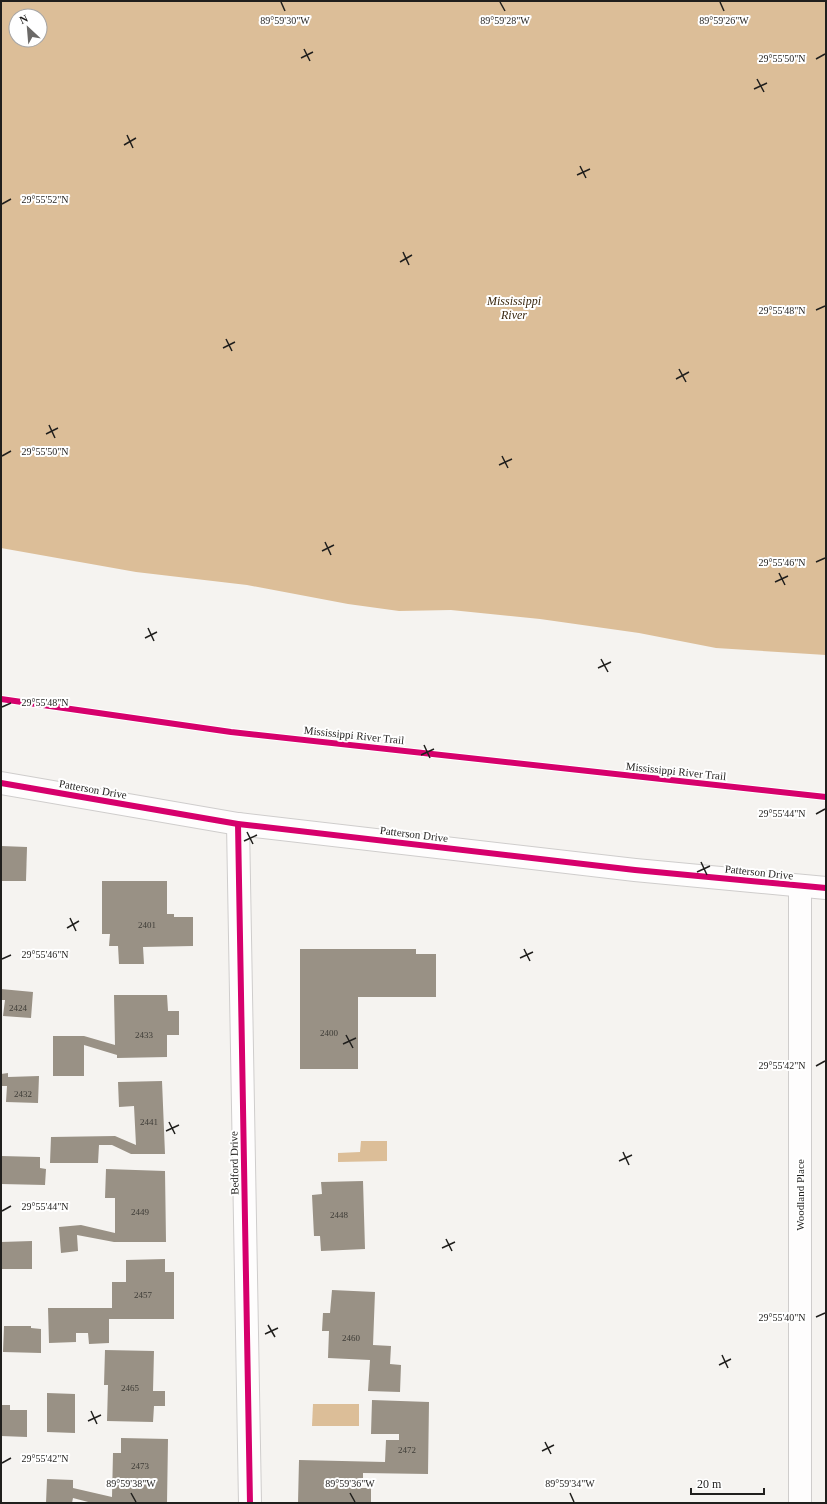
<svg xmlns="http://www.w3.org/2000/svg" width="827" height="1504" font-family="Georgia,serif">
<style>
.water{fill:#dcbe98;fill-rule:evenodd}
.building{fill:#999185}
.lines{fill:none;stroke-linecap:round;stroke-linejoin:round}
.minor-casing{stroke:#cfcdcc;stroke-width:24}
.minor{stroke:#fefdfd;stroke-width:22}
.cycleway-casing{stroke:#fff;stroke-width:8}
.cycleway{stroke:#d6006c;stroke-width:6}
.ticks{fill:none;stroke:#201f1d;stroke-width:1.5}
.labels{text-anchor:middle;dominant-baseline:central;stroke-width:4;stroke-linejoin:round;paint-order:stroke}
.number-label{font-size:9px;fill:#3e3c37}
.street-label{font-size:11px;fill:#201f1d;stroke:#fff}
.water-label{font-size:12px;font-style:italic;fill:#3c2a12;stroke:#fff}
.ticks-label{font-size:10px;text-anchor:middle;fill:#201f1d;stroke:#fff;stroke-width:4;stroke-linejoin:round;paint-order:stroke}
</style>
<rect width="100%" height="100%" fill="#f5f3f0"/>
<g class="water">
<path d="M1 1H826V655L716 648 639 633 540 619 451 610 399 611 348 604 247 585 136 572 1 548ZM16 16H40V40H16Z"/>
<polygon points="361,1141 387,1141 387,1161 338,1162 338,1153 360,1152"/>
<polygon points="313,1404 359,1404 359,1426 312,1426"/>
</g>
<g class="building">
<polygon points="1,846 27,847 26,881 1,881"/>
<polygon points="102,881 167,881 167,914 174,914 174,917 193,917 193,946 143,947 144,964 119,964 118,946 109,946 110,934 102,934"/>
<polygon points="300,949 416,949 416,954 436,954 436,997 358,997 358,1069 300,1069"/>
<polygon points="1,989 33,992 31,1018 3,1016 5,1000 1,1000"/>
<polygon points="114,995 167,995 168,1011 179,1011 179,1035 167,1035 167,1057 117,1058 117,1055 84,1045 84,1076 53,1076 53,1036 84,1036 115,1045"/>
<polygon points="8,1073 8,1077 39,1076 38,1103 6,1102 7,1086 1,1086 1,1074"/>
<polygon points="162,1081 165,1154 131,1154 112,1145 99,1145 98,1163 50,1163 51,1137 115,1136 136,1145 134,1106 119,1107 118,1082"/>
<polygon points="1,1156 40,1157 40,1168 46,1169 45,1185 1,1184"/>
<polygon points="106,1169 165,1171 166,1242 114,1242 77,1235 78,1251 61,1253 59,1227 81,1225 115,1233 115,1198 105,1198"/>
<polygon points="363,1181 365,1249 321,1251 320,1236 314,1236 312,1195 322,1194 321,1182"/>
<polygon points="32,1241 32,1269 1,1269 1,1242"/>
<polygon points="165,1259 165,1272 174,1272 174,1319 109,1319 109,1343 89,1344 88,1333 76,1333 76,1342 49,1343 48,1308 112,1308 112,1282 126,1282 126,1260"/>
<polygon points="332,1290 375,1292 373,1345 391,1346 390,1364 401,1365 400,1392 368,1391 370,1360 328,1358 329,1331 322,1331 323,1313 330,1313"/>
<polygon points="4,1326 31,1326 31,1328 41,1329 41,1353 3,1352"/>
<polygon points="105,1350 154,1351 153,1391 165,1391 165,1406 154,1406 153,1422 107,1421 108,1385 104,1385"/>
<polygon points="47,1393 75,1394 75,1433 47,1432"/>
<polygon points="372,1400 429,1402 428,1474 363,1473 363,1481 357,1480 357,1488 371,1488 371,1503 298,1503 299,1460 385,1462 386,1440 399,1440 399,1434 371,1434"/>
<polygon points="1,1405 10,1405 10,1410 27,1410 27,1437 1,1436"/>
<polygon points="121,1438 168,1439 167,1503 92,1503 73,1498 72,1503 46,1503 47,1479 73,1480 73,1488 112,1497 113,1453 121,1453"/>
</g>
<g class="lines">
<defs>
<g id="minor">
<polyline points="1,783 238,824 635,870 826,888"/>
<polyline points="238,824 250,1503"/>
<polyline points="800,886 800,1503"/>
</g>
</defs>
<use href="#minor" class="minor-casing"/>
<use href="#minor" class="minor"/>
<defs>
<g id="cycleway">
<polyline points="1,699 231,732 826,797"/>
<polyline points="1,783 238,824 635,870 826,888"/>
<polyline points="238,824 250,1503"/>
</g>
</defs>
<use href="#cycleway" class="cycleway-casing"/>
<use href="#cycleway" class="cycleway"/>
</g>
<path class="ticks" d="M281 2 285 11M500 2 505 11M720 2 724 11M304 49 310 61M301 58 313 52M816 59 825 54M757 79 764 92M754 89 767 83M127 135 133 148M124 145 136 138M580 166 586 178M577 175 590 169M2 204 11 199M403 252 409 265M400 262 412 255M816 310 825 306M226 339 232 351M223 348 235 342M679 369 686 382M676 379 689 372M49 425 55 438M46 434 58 428M2 456 11 451M502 456 508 468M499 465 512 459M325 542 331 555M322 551 334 545M816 562 825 558M779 573 785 585M775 582 788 576M148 628 154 641M145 638 157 632M601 659 608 672M598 668 611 662M2 707 11 703M424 745 430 758M421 755 434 749M816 814 825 809M247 832 253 844M244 841 257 835M701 862 707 875M697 872 710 866M70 918 76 931M67 928 79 921M524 949 530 961M520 958 533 952M2 959 11 955M346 1035 353 1048M343 1044 356 1038M816 1066 825 1061M169 1122 175 1134M166 1131 179 1125M623 1152 629 1165M619 1161 632 1155M2 1211 11 1206M446 1239 452 1251M442 1248 455 1242M816 1317 825 1313M268 1325 275 1337M265 1334 278 1328M722 1355 728 1368M719 1365 731 1359M91 1411 97 1424M88 1421 101 1415M545 1442 551 1454M542 1451 554 1445M2 1463 11 1458M131 1493 136 1502M350 1493 355 1502M570 1493 574 1502"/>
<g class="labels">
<g class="number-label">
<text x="147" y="925">2401</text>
<text x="18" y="1008">2424</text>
<text x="329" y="1033">2400</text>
<text x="144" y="1035">2433</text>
<text x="23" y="1094">2432</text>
<text x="149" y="1122">2441</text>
<text x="140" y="1212">2449</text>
<text x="339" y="1215">2448</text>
<text x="143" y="1295">2457</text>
<text x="351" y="1338">2460</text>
<text x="130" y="1388">2465</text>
<text x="407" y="1450">2472</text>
<text x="140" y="1466">2473</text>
</g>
<g class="street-label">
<text transform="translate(354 735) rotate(6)">Mississippi River Trail</text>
<text transform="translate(676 771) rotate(6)">Mississippi River Trail</text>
<text transform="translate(93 789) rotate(10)">Patterson Drive</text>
<text transform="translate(414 834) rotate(7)">Patterson Drive</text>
<text transform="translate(759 872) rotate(6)">Patterson Drive</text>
<text transform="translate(234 1163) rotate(-91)">Bedford Drive</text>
<text transform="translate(800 1195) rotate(-90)">Woodland Place</text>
</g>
<g class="water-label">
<text x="514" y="301">Mississippi<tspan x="514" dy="14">River</tspan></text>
</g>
</g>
<g class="ticks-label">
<text x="285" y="24">89°59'30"W</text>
<text x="505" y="24">89°59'28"W</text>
<text x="724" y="24">89°59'26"W</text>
<text x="782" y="62">29°55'50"N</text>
<text x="45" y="203">29°55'52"N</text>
<text x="782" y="314">29°55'48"N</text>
<text x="45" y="455">29°55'50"N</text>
<text x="782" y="566">29°55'46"N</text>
<text x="45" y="706">29°55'48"N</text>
<text x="782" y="817">29°55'44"N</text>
<text x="45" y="958">29°55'46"N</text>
<text x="782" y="1069">29°55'42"N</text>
<text x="45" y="1210">29°55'44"N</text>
<text x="782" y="1321">29°55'40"N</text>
<text x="45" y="1462">29°55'42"N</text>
<text x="131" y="1487">89°59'38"W</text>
<text x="350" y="1487">89°59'36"W</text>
<text x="570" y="1487">89°59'34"W</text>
</g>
<rect width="827" height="1504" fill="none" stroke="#201f1d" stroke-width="4"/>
<g transform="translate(28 28) rotate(334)"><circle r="19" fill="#ffffff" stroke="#a6a5a5"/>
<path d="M0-3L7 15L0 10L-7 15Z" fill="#6b6967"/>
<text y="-6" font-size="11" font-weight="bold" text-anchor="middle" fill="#201f1d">N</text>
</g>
<path d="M691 1488v6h73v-6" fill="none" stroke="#201f1d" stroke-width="2"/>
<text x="697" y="1488" font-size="12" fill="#201f1d" stroke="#ffffff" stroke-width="3" paint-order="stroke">20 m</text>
</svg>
